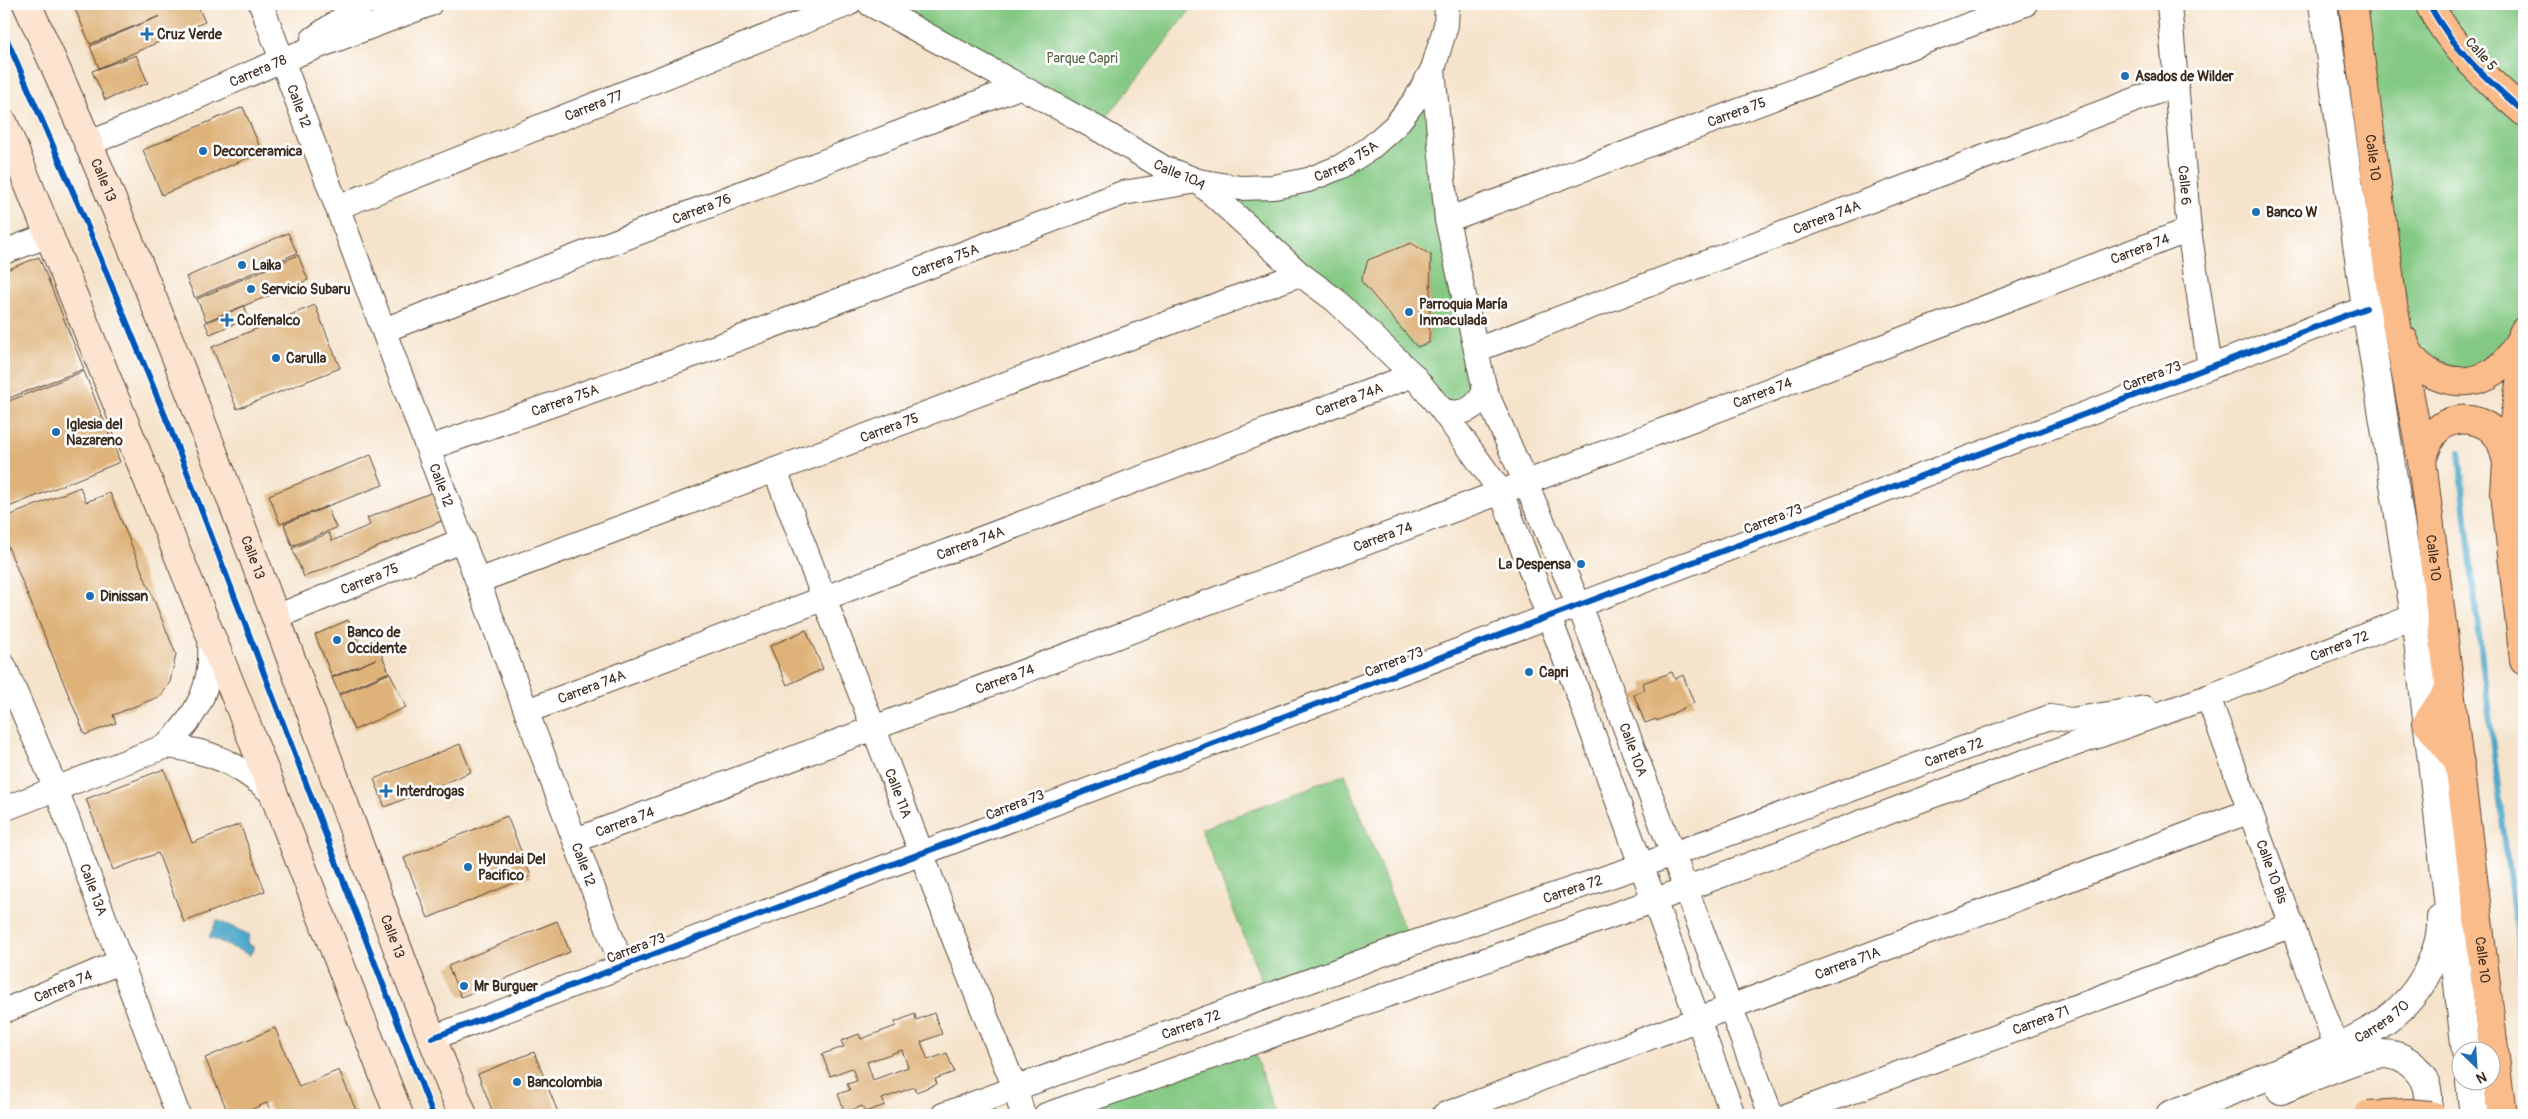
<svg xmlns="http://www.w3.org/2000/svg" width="2528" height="1119" font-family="Pangolin,sans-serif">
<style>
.green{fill:#84c983;stroke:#607a50;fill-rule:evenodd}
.water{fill:#49a6c8;stroke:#426873}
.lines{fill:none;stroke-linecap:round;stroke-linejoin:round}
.stream{stroke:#49a6c8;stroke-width:6}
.building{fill:#deb279;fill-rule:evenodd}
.minor-casing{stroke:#574638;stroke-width:26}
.tertiary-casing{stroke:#574638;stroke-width:30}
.secondary-casing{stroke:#574638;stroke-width:30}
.primary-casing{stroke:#574638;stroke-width:30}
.minor{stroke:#fff;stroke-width:24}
.tertiary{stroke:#fff;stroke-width:28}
.secondary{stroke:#fde4d1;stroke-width:28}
.primary{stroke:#fabc8b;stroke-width:28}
.primary-bridge-casing{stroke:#574638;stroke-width:30;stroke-linecap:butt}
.primary-bridge{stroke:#fabc8b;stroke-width:28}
.cycleway-casing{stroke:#fff;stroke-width:9}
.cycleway{stroke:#0057b8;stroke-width:6}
.poi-dot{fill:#1f6fb2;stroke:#fff;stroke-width:2}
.labels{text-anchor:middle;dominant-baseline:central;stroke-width:5;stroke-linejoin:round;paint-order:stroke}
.poi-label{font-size:14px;font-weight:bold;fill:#3b2a1e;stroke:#fff;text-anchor:start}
.street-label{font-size:14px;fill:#3b2a1e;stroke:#fff}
.park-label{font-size:14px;fill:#556241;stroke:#fff}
</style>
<rect width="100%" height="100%" fill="#fff"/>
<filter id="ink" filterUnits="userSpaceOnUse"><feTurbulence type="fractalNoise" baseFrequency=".02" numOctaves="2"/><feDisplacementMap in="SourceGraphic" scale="10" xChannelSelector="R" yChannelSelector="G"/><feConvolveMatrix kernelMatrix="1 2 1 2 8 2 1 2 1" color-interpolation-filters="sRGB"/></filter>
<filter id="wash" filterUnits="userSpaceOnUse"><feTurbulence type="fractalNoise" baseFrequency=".0096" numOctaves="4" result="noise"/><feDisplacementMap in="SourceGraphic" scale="20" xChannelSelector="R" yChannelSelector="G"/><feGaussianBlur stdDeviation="1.12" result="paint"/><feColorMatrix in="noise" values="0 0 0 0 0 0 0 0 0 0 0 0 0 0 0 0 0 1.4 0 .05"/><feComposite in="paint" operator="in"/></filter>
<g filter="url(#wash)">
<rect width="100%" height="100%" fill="#f5e3cb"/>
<g class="green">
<polygon points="870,4 1195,4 1098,129"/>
<polygon points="2353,4 2524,4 2524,331 2495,371 2417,364"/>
<path d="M1433 69 1485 390 1457 413 1198 181 1240 188 1340 167ZM1431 255 1429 343 1417 347Z"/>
<polygon points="1345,774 1410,944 1268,996 1201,829"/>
<polygon points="1250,1042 1277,1115 1046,1115"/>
</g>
<polygon class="water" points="217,920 250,935 247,943 254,947 250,955 209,937"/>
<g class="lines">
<polyline class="stream" points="2459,452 2474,594 2524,995"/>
</g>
<g id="blocks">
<g class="building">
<polygon points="73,4 176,4 178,8 188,4 197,4 205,22 99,68 90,46 160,16 90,44"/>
<polygon points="136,55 148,83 105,100 92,71"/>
<polygon points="243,107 262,152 162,195 143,150"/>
<polygon points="288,233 297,253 195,298 186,277"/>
<polygon points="1411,243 1431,255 1429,343 1417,347 1361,281 1368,260"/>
<polygon points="298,255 308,280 206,321 197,299"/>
<polygon points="39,257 84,369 4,400 4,271"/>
<polygon points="315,305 340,368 237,409 212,347"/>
<polygon points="244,306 249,318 210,334 205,323"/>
<polygon points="84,371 120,462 4,509 4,403"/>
<polygon points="371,455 383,485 280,524 269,495"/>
<polygon points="80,487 86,502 110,493 176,654 170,682 161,696 113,715 116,723 85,735 4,537 4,518"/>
<polygon points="433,492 444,520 304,577 292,548 329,533 332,541 370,525 367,518"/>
<polygon points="327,507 336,528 292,546 284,524"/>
<polygon points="348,620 360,646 375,639 389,672 339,694 332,678 376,659 332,677 315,635"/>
<polygon points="806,630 823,669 787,685 770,646"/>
<polygon points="1672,672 1675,679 1683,675 1694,703 1657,721 1656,719 1645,723 1634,695 1645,690 1643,683"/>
<polygon points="390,673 406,707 354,730 339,695"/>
<polygon points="460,744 471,772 385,807 374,779"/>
<polygon points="164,769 192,843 240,824 265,891 184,922 158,853 113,870 86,799"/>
<polygon points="507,816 531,876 428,918 404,858"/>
<polygon points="557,921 570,952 461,997 448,966"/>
<path d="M934 1013 942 1034 921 1042 928 1060 947 1053 954 1072 935 1079 937 1084 916 1092 914 1087 882 1099 885 1105 865 1112 862 1106 845 1113 838 1094 850 1090 847 1084 857 1081 852 1068 830 1076 822 1054 844 1047 841 1041 859 1034 861 1039 896 1026 895 1022 915 1014 916 1020ZM902 1050 908 1067 873 1080 867 1062Z"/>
<polygon points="275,1028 299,1087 339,1070 358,1115 273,1115 267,1103 238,1115 229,1115 205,1058"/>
<polygon points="534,1052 559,1115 494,1115 478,1074"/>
</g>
</g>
</g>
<g filter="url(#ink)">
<use href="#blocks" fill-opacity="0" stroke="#574638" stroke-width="1"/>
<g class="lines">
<defs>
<g id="minor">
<path id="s1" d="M261 4 622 966"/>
<path id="s2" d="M870 4 1098 129 1164 168 1198 181 1300 274 1335 300 1413 375 1442 410 1501 492 1575 685 1733 1115"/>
<path id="s3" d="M1447 4 1446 25 1433 69 1447 220 1485 390 1579 605 1771 1115"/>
<path id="s4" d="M2169 4 2189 230 2210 367"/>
<polyline points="313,39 363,4"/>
<path id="s5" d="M91 143 282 60 430 4"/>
<path id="s6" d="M338 207 848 4"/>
<path id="s7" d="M1447 220 2025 4"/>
<polyline points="4,252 49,235"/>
<path id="s8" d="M384 330 1019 87"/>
<path id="s9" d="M1476 350 2177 84"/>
<path d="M1442 410C1462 417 1477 409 1485 390"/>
<path id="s10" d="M429 448 727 343 1123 193 1198 181 1240 188 1274 187 1308 180 1340 167 1369 149 1395 126 1416 99 1433 69"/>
<path id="s11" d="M775 470 955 941 1015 1088 1023 1115"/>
<path id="s12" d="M478 581 1300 274"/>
<path id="s13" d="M276 617 463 540"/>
<path id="s14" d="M4 666 56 789 178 1115"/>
<path id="s15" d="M2208 697 2337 1048"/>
<path id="s16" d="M527 711 1413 375"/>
<path d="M166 746C212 751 237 763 272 793"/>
<path d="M4 809 166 746C199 714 213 685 210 638"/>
<path id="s17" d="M576 840 1525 483 2189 230"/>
<path id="s18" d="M4 1011 122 961"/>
<polyline points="432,1038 2366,308"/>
<path id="s19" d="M943 1115 1410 944 1640 866 2050 717 2071 720 2145 708"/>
<path id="s20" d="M1046 1115 1653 901 1987 775 2208 697 2415 616"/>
<path id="s21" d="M1444 1115 2250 811"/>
<path id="s22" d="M1789 1115 2292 925"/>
</g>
<g id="tertiary">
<polyline points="2323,4 2366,308 2415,616 2466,1052"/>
<polyline points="2470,1082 2474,1115"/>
<path d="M2281 1090C2304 1081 2361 1054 2382 1054 2399 1054 2412 1062 2421 1075 2429 1086 2430 1103 2425 1115"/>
<path id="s23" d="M2170 1115C2207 1101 2243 1086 2280 1071 2337 1047 2404 1028 2430 966 2437 949 2442 936 2441 918"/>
</g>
<g id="secondary">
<path id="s24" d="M27 4C119 206 200 413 277 621 339 786 396 953 463 1115"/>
<polyline points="4,124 242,713 399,1115"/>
</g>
<g id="primary">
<path id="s25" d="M2353 4 2393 305 2422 461 2502 1115"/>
<path d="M2429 4C2452 48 2487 80 2524 112"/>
<path d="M2404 340C2414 378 2464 393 2495 371 2509 362 2518 345 2524 331"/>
<polyline points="2524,360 2507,462 2505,494 2524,660"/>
<path d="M2422 461C2425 451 2428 440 2435 432 2453 412 2487 417 2500 440 2503 446 2505 455 2507 462"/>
<polyline points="2450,688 2427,723 2460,763"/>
</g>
</defs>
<use href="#minor" class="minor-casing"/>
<use href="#tertiary" class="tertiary-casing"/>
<use href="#secondary" class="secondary-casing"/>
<use href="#primary" class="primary-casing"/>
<use href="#minor" class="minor"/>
<use href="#tertiary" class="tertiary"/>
<use href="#secondary" class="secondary"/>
<use href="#primary" class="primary"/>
<defs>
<polyline id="primary-bridge" points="2368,1115 2409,1113 2431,1115"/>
</defs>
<use href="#primary-bridge" class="primary-bridge-casing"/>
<use href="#primary-bridge" class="primary-bridge"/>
<defs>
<g id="cycleway">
<path d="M2429 4C2452 48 2487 80 2524 112"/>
<polyline points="4,33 80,208 170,428 433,1115"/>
<polyline points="432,1038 2366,308"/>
</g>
</defs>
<use href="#cycleway" class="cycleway-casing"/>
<use href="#cycleway" class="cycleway"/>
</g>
</g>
<g class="poi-dot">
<path d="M144.5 26.5h5v5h5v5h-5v5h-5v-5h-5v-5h5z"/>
<circle cx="2125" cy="76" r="5"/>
<circle cx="203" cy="151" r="5"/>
<circle cx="2256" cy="212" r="5"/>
<circle cx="242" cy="265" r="5"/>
<circle cx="251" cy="289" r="5"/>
<circle cx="1409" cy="312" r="5"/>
<path d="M224.5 312.5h5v5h5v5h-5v5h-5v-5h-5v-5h5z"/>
<circle cx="276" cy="358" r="5"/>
<circle cx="56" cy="432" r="5"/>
<circle cx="1581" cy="564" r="5"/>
<circle cx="90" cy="596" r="5"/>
<circle cx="337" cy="640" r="5"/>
<circle cx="1529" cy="672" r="5"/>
<path d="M383.5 783.5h5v5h5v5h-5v5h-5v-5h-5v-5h5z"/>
<circle cx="468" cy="867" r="5"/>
<circle cx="464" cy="986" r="5"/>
<circle cx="517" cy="1082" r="5"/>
</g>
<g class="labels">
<g class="poi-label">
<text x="157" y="34">Cruz Verde</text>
<text x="2135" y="76">Asados de Wilder</text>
<text x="213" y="151">Decorceramica</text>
<text x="2266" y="212">Banco W</text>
<text x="252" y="265">Laika</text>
<text x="261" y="289">Servicio Subaru</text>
<text x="1419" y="304">Parroquia María<tspan x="1419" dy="16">Inmaculada</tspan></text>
<text x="237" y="320">Colfenalco</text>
<text x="286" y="358">Carulla</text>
<text x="66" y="424">Iglesia del<tspan x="66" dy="16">Nazareno</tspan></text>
<text x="1571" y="564" text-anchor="end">La Despensa</text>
<text x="100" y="596">Dinissan</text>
<text x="347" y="632">Banco de<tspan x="347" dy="16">Occidente</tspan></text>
<text x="1539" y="672">Capri</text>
<text x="396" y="791">Interdrogas</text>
<text x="478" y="859">Hyundai Del<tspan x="478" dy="16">Pacifico</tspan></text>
<text x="474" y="986">Mr Burguer</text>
<text x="527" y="1082">Bancolombia</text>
</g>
<g class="street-label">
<text transform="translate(2481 54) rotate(48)">Calle 5</text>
<text stroke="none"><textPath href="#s5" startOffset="182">Carrera 78</textPath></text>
<text stroke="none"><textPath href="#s6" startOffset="275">Carrera 77</textPath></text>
<text stroke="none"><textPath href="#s1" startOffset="109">Calle 12</textPath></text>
<text stroke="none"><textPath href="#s7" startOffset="309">Carrera 75</textPath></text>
<text stroke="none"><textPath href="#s25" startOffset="155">Calle 10</textPath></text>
<text stroke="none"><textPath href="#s10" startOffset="969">Carrera 75A</textPath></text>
<text stroke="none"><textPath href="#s2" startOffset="354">Calle 10A</textPath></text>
<text stroke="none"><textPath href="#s24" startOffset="192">Calle 13</textPath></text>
<text stroke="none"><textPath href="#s4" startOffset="182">Calle 6</textPath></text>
<text stroke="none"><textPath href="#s8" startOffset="340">Carrera 76</textPath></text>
<text stroke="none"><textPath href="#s9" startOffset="375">Carrera 74A</textPath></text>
<text stroke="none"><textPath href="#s17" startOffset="1672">Carrera 74</textPath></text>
<text stroke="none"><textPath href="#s10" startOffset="549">Carrera 75A</textPath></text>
<text transform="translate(2152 376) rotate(-21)">Carrera 73</text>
<text stroke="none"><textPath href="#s17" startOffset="1268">Carrera 74</textPath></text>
<text stroke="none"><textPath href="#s16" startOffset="879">Carrera 74A</textPath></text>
<text stroke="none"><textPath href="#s10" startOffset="144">Carrera 75A</textPath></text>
<text stroke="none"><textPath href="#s12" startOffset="439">Carrera 75</textPath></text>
<text stroke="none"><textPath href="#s1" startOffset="514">Calle 12</textPath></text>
<text transform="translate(1773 519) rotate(-21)">Carrera 73</text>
<text stroke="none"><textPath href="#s17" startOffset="862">Carrera 74</textPath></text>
<text stroke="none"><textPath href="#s16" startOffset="474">Carrera 74A</textPath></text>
<text stroke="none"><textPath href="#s24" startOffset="598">Calle 13</textPath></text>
<text stroke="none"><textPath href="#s25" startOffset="560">Calle 10</textPath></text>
<text stroke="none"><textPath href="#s13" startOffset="101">Carrera 75</textPath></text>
<text stroke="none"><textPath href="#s20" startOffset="1376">Carrera 72</textPath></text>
<text transform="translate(1394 662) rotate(-21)">Carrera 73</text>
<text stroke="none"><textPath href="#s17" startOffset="458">Carrera 74</textPath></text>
<text stroke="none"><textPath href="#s16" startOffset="69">Carrera 74A</textPath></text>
<text stroke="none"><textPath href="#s3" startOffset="782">Calle 10A</textPath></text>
<text stroke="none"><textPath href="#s19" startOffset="1074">Carrera 72</textPath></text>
<text stroke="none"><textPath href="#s11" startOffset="346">Calle 11A</textPath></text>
<text transform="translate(1015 805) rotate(-21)">Carrera 73</text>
<text stroke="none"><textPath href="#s17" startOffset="52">Carrera 74</textPath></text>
<text stroke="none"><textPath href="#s1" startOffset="919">Calle 12</textPath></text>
<text stroke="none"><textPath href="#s15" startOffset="186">Calle 10 Bis</textPath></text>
<text stroke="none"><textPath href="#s14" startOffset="241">Calle 13A</textPath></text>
<text stroke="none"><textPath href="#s19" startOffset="669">Carrera 72</textPath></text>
<text stroke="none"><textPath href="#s24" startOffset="1002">Calle 13</textPath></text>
<text transform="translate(636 948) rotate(-21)">Carrera 73</text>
<text stroke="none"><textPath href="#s25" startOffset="965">Calle 10</textPath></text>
<text stroke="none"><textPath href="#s21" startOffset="431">Carrera 71A</textPath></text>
<text stroke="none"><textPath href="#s18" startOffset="64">Carrera 74</textPath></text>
<text stroke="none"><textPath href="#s22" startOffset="269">Carrera 71</textPath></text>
<text stroke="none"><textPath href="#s23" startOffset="232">Carrera 70</textPath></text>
<text stroke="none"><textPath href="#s19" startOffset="264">Carrera 72</textPath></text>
</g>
<g class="park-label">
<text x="1082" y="58">Parque Capri</text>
</g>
</g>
<rect width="2528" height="1119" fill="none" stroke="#fff" stroke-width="20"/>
<g transform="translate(2476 1066) rotate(155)"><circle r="24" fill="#ffffff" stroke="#b1aaa5"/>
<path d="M0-4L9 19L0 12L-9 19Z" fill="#1f6fb2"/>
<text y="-8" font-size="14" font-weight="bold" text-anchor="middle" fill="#3b2a1e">N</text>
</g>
</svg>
